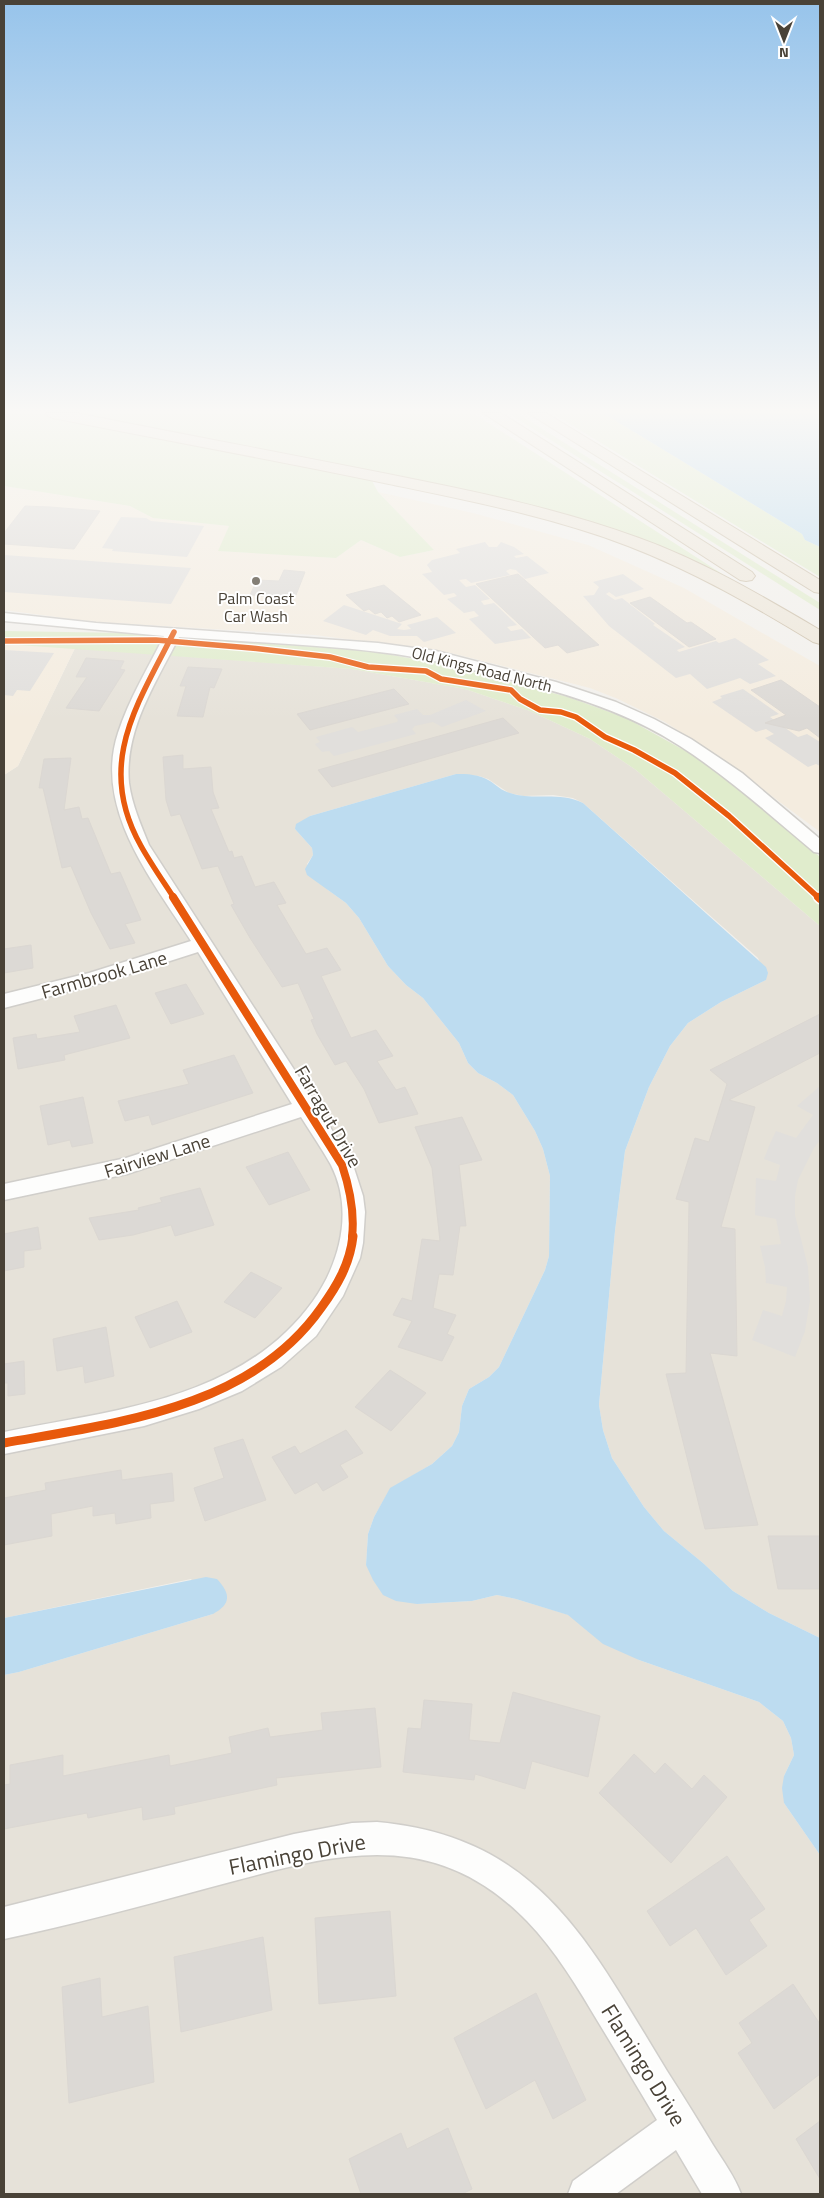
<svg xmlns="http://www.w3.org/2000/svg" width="824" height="2198" font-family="'Titillium Web',sans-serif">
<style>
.residential{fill:#e6e2d9}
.commercial{fill:#f4ecdf}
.green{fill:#e0eccc}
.parking{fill:#e1dfdc}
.water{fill:#bddcf0}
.building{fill:#dcd9d5;stroke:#dbd7d2}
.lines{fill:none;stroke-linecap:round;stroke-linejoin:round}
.minor-casing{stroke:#d0ceca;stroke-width:3}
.highway-casing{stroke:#cabda7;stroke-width:2}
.minor{fill:#fdfdfc;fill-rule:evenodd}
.highway{fill:#ede6d9;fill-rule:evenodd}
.cycleway-far2-casing{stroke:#fff;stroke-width:8}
.cycleway-far1-casing{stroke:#fff;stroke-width:11}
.cycleway-casing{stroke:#fff;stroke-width:12}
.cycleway-far2{stroke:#e8590c;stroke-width:5.5}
.cycleway-far1{stroke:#e8590c;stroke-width:8}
.cycleway{stroke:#e8590c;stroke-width:9}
.poi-dot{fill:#847f76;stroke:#fff;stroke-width:2}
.labels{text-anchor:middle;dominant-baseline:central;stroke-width:4;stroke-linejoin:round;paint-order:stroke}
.far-poi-label{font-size:16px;fill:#494237;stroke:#fff}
.far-street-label{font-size:16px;fill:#494237;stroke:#fff}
.street-label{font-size:19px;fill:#494237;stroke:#fff}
.near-street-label{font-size:22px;fill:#494237;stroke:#fff}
</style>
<rect width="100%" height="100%" fill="#f2f0ec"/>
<polygon class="residential" points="75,648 352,669 465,689 530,711 590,739 636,770 820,926 820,1638 769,1613 733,1591 703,1563 664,1531 644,1507 612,1458 603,1430 599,1405 615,1231 625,1151 649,1087 670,1046 688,1023 721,1002 766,980 758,958 583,803 573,798 553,795 523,796 509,793 488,779 479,776 456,774 310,816 295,829 312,848 313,855 307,864 328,890 346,903 359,918 388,966 406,985 423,998 459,1043 468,1063 478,1073 497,1083 513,1095 535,1131 543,1149 550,1176 549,1256 545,1270 499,1367 489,1377 469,1389 462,1406 459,1432 452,1446 432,1464 390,1489 374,1517 368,1534 366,1565 417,1604 472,1601 497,1595 516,1599 569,1615 639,1660 759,1702 783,1721 791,1738 794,1755 784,1776 784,1803 820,1855 820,2194 4,2194 4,1675 19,1672 213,1614 191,1579 4,1618 4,775 18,766"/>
<g class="commercial">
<polygon points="4,486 130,506 153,518 229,526 219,551 336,558 361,540 400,557 434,550 378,492 473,513 588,545 684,588 820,666 820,832 721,758 665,722 618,699 590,688 447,652 315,635 94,622 4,610"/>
<polygon points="4,644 75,648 18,766 4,775"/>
</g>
<g class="green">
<polygon points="4,413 36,413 371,479 378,492 434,550 400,557 361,540 336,558 218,551 229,526 153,518 130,506 4,486"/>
<polygon points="61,413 473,413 730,579 728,580 589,524"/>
<polygon points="508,413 517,413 820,603 820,610"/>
<polygon points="552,413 603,413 802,534 805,540 820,547 820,577"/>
<polygon points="4,631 127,633 370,651 441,664 568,697 626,718 700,759 771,813 820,857 820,926 636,770 590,739 530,711 465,689 352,669 4,644"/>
</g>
<g class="parking">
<polygon points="121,517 146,518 151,521 204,526 187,557 112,551 113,549 102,548"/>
<polygon points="485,542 489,547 497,547 501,542 514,547 524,554 514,556 516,558 527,556 549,573 525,579 516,570 510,569 506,571 510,575 471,583 466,579 459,580 466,587 475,585 490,599 481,601 484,605 494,603 517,625 507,627 511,631 522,629 531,638 495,644 469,619 479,616 474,611 464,613 447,599 457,596 454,593 444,595 422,574 432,572 427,565 432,560 460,553 456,549"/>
<polygon points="4,555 191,568 171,604 4,592"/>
<polygon points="623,574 644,589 616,597 609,592 606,594 615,600 622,598 655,624 653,625 685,647 677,650 679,652 716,641 719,643 735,638 769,660 758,664 776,676 750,684 740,678 707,689 690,674 676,678 609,626 583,596 594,595 599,587 593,582"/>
<polygon points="344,605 402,624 397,629 404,630 411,629 407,625 437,617 456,633 424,642 417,636 390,636 373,630 366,635 323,621"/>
<polygon points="4,650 54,653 30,691 17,690 13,696 4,695"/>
<polygon points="743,689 779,714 770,717 798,737 807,734 820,742 820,766 816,764 808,767 765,738 774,734 766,729 756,732 712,702 722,698 720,696"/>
<polygon points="466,700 486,711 442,727 433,722 415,726 412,729 416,734 334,756 329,751 322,752 315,744 320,742 316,737 352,727 358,732 397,722 398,720 394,715 417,709 423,715 430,715"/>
<polygon points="820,1086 820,1140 814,1148 798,1180 795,1196 795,1215 808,1267 810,1301 805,1331 795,1357 752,1340 763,1310 782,1316 786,1301 787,1287 766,1283 765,1267 760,1246 781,1244 776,1219 755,1215 756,1178 776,1181 780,1165 764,1159 769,1146 776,1131 796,1138 813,1115 797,1106"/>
</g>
<g class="water">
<polygon points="603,413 820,413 820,547 805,540 802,534"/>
<path d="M456 774C467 774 479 774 490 781 496 785 502 791 510 793 534 801 559 791 583 803L766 967 768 973 766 980 721 1002 688 1023 670 1046 649 1087 625 1151 615 1231 599 1405 603 1430 612 1458 644 1507 664 1531 703 1563 733 1591 769 1613 820 1638V1855L784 1803 782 1788 784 1776 794 1755 791 1738 783 1721 759 1702 639 1660 603 1644 568 1615 516 1599 497 1595 472 1601 417 1604 396 1601 383 1595 373 1580 366 1565 368 1534 374 1517 390 1488 432 1464 452 1446 459 1432 462 1406 469 1389 489 1377 499 1367 545 1270 549 1256 550 1176 543 1149 535 1131 513 1095 497 1083 478 1073 468 1063 459 1043 423 998 406 985 388 966 359 918 346 903 307 875 305 869 313 855 312 848 295 829 296 824 310 816Z"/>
<path d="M206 1577 217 1579C231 1594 231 1604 213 1614L19 1672 4 1675V1618Z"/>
</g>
<g class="building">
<polygon points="25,506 50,507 100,511 74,549 4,544 4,533"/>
<polygon points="284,570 305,572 296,595 284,594 283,597 250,595 257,580 279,581"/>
<polygon points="518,574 599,645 567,653 558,645 545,648 476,584"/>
<polygon points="384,585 421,615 399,622 392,616 387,618 381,612 375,614 369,609 364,611 346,595"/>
<polygon points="650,597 687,623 691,622 716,639 689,647 630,603"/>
<polygon points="86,658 124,661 120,669 125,670 99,711 66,708 87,677 76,677"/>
<polygon points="188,667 222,669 214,688 210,687 203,717 177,716 186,686 180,686"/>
<polygon points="781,680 820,707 820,738 807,728 799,731 765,723 786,715 751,690"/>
<polygon points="394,689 409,704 310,730 297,714"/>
<polygon points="503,718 519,733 332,787 318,770"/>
<polygon points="183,755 183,769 211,767 213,792 219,808 211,809 229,852 232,851 234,858 242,856 255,887 274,882 286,903 277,905 306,954 327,948 341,970 321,976 351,1038 376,1030 393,1056 377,1061 396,1090 405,1087 418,1114 379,1123 364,1089 346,1061 335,1065 317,1034 311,1020 314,1019 298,983 282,987 250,938 231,905 234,904 218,866 202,869 180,814 171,816 166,800 163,757"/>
<polygon points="71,758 64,810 79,807 82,819 88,818 111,874 120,872 141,920 125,924 135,943 110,949 91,913 71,866 62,868 43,788 39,788 44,759"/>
<polygon points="31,945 33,968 4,973 4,949"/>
<polygon points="186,984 204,1014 171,1024 155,993"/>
<polygon points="116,1005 130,1038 64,1055 65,1060 18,1069 13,1038 36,1034 37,1039 80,1032 74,1016"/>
<polygon points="820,1014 820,1053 729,1100 755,1107 721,1227 735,1229 737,1356 710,1353 758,1525 705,1529 666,1374 686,1373 689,1202 676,1199 695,1138 709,1142 727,1084 710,1070"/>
<polygon points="234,1055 253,1093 152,1125 149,1115 125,1121 118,1101 189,1084 183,1070"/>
<polygon points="83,1097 93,1143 72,1147 70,1140 48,1145 40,1106"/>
<polygon points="462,1117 482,1160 459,1165 466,1226 460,1226 453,1275 439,1274 433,1308 456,1315 447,1334 454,1337 442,1361 398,1347 412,1321 393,1315 402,1298 412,1301 422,1239 440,1241 432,1168 415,1127"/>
<polygon points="288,1152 310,1190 269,1205 246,1167"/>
<polygon points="200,1188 214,1225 175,1236 171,1225 133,1235 99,1240 89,1218 139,1210 138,1208 162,1202 160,1198"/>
<polygon points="38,1227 41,1249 24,1251 24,1267 4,1271 4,1234"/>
<polygon points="251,1272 282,1288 255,1318 224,1302"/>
<polygon points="177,1301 192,1332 150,1348 135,1317"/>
<polygon points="106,1327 114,1376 85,1383 83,1366 57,1371 53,1339"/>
<polygon points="24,1361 25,1394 8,1396 8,1383 4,1383 4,1364"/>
<polygon points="390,1370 426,1393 391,1431 355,1407"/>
<polygon points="346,1430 363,1453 340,1465 348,1477 323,1491 317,1482 295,1494 272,1457 295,1446 300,1454"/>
<polygon points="243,1439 266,1500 205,1521 194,1488 224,1478 214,1448"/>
<polygon points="121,1470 122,1480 172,1473 174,1501 150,1504 151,1518 116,1524 115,1513 93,1516 93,1506 51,1514 52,1536 4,1545 4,1498 46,1490 45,1483"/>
<polygon points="768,1536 820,1536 820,1589 778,1589"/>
<polygon points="513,1692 600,1716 588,1777 532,1761 525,1789 475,1774 474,1780 403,1772 408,1728 421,1729 424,1700 472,1704 469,1740 500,1743"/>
<polygon points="375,1708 381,1767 276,1778 277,1785 174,1807 175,1814 143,1820 142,1807 88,1818 87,1813 4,1829 4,1785 10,1784 10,1765 63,1755 63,1776 169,1755 170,1766 232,1753 229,1737 268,1728 270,1737 323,1730 321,1713"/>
<polygon points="634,1754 655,1774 665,1763 692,1789 704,1775 727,1797 671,1863 599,1793"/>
<polygon points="727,1856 765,1909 749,1920 767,1946 726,1975 696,1928 670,1946 647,1911"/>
<polygon points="390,1911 396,1996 319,2004 315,1918"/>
<polygon points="263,1937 272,2010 181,2032 174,1957"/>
<polygon points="100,1978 102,2017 148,2006 154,2082 69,2103 62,1987"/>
<polygon points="793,1984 820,2024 820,2074 774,2109 738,2053 752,2043 739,2023"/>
<polygon points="536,1993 586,2100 553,2119 535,2080 486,2109 454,2038"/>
<polygon points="820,2121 820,2179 796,2139"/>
<polygon points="448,2128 472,2189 462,2194 361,2194 349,2159 401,2133 407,2149"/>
</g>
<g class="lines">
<defs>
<g id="minor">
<path d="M4 613 96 623 378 643 436 651 556 682 616 702 654 719 691 739 742 773 820 839V853L814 852C770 815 728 777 680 746 631 714 572 695 516 681 470 669 425 657 379 652 313 644 245 642 179 637 156 683 124 730 129 783 132 805 141 825 149 845L315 1102 353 1165 363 1196 365 1212 363 1243 360 1258 343 1296 316 1336 281 1367 242 1391 199 1409 144 1426 4 1454V1432C114 1410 242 1400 313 1301 340 1263 354 1210 331 1165 322 1149 311 1133 301 1117L127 1174 4 1200V1184L126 1158 292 1104 198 952 101 983 4 1008V994L89 973 191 941C153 881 93 809 118 733 129 699 148 668 164 636L4 621Z"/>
<path d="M377 1822C542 1837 590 1946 667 2071 683 2096 698 2120 713 2145 723 2161 735 2177 741 2194H702L676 2150 616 2194H568L573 2181 657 2120C638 2088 619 2056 600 2025 578 1988 556 1951 527 1921 427 1819 323 1858 204 1889 138 1907 71 1925 4 1939V1907L294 1834 352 1823Z"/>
</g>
<g id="highway">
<path d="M46 413H76C180 434 284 453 388 474 473 491 557 508 639 538 703 561 762 596 820 630V644L813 642C754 606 693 571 628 546 549 516 466 500 384 483 274 460 163 440 53 418L48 416Z"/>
<polygon points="483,413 501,413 752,572 755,576 752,580 746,581 740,580"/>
<polygon points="528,413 546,413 820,580 820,593 814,592"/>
</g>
</defs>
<use href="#minor" class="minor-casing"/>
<use href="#highway" class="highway-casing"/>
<use href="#minor" class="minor"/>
<use href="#highway" class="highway"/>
<defs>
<g id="cycleway-far2">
<polyline points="4,641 156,640 251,648 330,657 368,667 426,671 441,679 511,690 520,699 540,710 561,712 576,717 605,737 634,750 675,773 729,816 819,898"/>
<path d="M174 898C163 881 151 864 141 846 95 765 137 705 174 632"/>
</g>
<g id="cycleway-far1">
<path d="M173 897 342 1165C350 1189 355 1212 352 1237"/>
<polyline points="818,897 820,899"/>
</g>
<path id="cycleway" d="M4 1443C116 1423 250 1409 321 1308 337 1286 350 1264 353 1236"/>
</defs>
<use href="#cycleway-far2" class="cycleway-far2-casing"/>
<use href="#cycleway-far1" class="cycleway-far1-casing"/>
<use href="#cycleway" class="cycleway-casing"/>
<use href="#cycleway-far2" class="cycleway-far2"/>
<use href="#cycleway-far1" class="cycleway-far1"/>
<use href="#cycleway" class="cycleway"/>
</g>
<linearGradient id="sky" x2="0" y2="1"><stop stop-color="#97c4eb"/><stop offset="0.57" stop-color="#f9f8f6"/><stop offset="1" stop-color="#f9f8f6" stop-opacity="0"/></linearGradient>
<rect width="824" height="721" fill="url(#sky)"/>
<circle class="poi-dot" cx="256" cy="581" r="5"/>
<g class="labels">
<g class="far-poi-label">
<text x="256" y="598">Palm Coast<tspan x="256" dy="18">Car Wash</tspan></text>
</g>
<g class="far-street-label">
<text transform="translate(482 669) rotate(14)">Old Kings Road North</text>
</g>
<g class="street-label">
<text transform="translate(104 974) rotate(-16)">Farmbrook Lane</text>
<text transform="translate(329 1116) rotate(60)">Farragut Drive</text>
<text transform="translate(157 1155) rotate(-17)">Fairview Lane</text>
</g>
<g class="near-street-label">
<text transform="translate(297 1854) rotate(-11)">Flamingo Drive</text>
<text transform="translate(644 2065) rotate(58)">Flamingo Drive</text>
</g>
</g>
<rect width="824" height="2198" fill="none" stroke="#494237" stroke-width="10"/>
<g transform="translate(784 40) rotate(180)" stroke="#ffffff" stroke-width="4" paint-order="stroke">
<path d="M0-4L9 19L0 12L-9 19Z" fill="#494237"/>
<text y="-8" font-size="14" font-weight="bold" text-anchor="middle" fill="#494237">N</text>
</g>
</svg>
